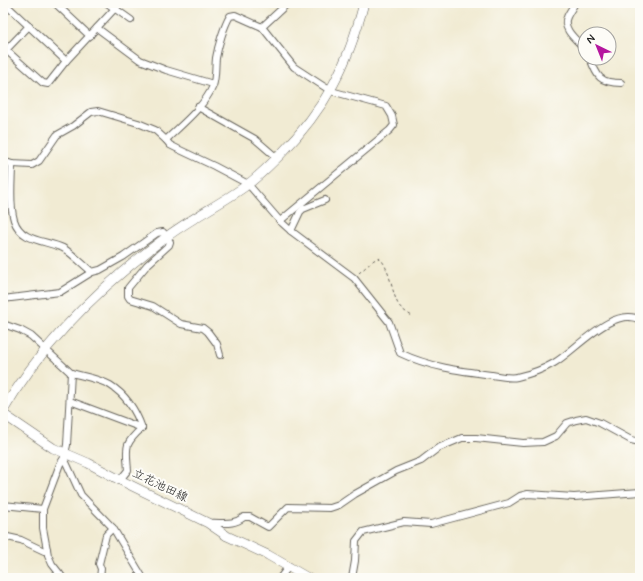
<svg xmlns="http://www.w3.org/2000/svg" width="643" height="581" font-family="Mynerve,'Klee One',sans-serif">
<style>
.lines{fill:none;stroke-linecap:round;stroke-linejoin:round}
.street-casing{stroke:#67645c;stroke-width:8}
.secondary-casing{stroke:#67645c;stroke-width:10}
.path{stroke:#67645c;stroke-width:1;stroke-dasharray:3 3;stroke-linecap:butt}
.street{stroke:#fff;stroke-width:6}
.secondary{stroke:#fff;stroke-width:9}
.labels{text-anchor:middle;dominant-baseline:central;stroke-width:4;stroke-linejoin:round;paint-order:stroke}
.street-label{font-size:12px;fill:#1c1c1c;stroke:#fdfcf7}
</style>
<rect width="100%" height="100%" fill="#fdfcf7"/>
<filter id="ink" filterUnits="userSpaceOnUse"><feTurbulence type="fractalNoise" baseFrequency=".025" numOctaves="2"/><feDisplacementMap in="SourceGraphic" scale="8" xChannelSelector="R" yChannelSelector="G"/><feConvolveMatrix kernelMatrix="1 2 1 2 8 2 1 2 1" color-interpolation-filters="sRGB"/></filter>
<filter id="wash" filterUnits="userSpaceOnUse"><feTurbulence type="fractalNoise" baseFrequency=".012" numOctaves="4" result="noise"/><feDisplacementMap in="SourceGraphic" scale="16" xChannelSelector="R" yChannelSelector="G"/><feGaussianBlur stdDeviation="0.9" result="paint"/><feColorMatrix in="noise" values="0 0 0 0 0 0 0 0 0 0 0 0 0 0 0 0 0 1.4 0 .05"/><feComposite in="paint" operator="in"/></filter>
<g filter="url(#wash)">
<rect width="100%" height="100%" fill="#f1ebd3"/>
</g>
<g filter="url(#ink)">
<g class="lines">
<defs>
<g id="street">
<polyline points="4,3 66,61"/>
<polyline points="55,3 90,36"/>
<polyline points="107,3 131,20"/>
<path d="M575 3C573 7 569 12 567 17 561 29 578 41 585 49"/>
<polyline points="262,27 288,3"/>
<polyline points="97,28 140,60 166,70 213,84"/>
<polyline points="3,50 6,50 29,26"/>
<polyline points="6,50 43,83 48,84 66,61 120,3"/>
<path d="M590 58C597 77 600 83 621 83"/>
<polyline points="198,107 255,139 277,158"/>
<path d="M166 140 170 145 178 149 214 166 248 184 280 221 291 231 354 278 389 322 400 353C429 367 461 371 492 375 500 376 509 379 517 377 530 374 542 370 554 363 575 351 613 305 640 320"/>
<path d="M3 161 12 164 32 165 39 161 57 135 73 126 91 112 98 111 138 123 155 130 166 140C182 124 204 107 213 86 216 77 215 67 216 58 218 46 224 26 230 16L235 15 262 27 294 67 320 84 331 91 386 106 392 116 394 125 390 130 280 221"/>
<path d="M12 164C12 182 9 203 14 220 21 242 45 240 63 248 73 254 82 264 92 272"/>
<polyline points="291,231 300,212 303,209 325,200"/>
<polyline points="3,299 60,292 92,272 100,270 123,257 157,233 163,232 170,242 169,245 147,265 128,288 128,296 130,299 153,306 181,324 203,328 208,332 217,344 220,355"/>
<polyline points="3,324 20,330 31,336 71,373 67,445 64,458 81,495 113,528 143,578"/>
<path d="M71 373C83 376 100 379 110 385 126 395 136 411 142 428 124 444 126 447 128 470L120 480"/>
<polyline points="70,401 142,428"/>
<polyline points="3,505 43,509"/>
<path d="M208 523C223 522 232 526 244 517H250L268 527 288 507 330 508 339 505 355 494 396 471 421 461 438 448 462 438H476L523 443 543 442 556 436 567 423 576 420 586 418 600 423 631 440 640 442"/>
<polyline points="3,536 21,540 44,551 47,549"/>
<polyline points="50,578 60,574"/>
<polyline points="63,578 52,564 48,555 43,528 43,509 60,464 64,458"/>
<polyline points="100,578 101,569 99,564 106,535 113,528"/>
<polyline points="280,578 289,566"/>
<polyline points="352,578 355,561 356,541 363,532 404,522 431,524 509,503 520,496 528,494 574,497 640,492"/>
</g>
<g id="secondary">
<path d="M3 411C42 343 102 285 165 238 191 218 221 204 247 185 259 176 270 165 280 155 326 108 348 65 364 3"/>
<polyline points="3,414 53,448 88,463 120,480 208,523 227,536 268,555 308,578"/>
</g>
</defs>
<use href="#street" class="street-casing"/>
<use href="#secondary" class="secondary-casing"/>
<path class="path" d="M359 273 374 260 379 258C389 265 392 293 398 304 401 309 407 313 412 316"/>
<use href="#street" class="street"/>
<use href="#secondary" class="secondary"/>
</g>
</g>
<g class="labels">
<g class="street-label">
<text transform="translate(160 486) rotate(26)">立花池田線</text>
</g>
</g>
<rect width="643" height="581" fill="none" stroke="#fdfcf7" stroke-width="16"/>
<g transform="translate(597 46) rotate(317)"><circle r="19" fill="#fdfcf7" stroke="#a3a29f"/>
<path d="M0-3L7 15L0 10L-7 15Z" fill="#b5179e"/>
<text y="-6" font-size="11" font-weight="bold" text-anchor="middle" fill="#1c1c1c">N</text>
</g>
</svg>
